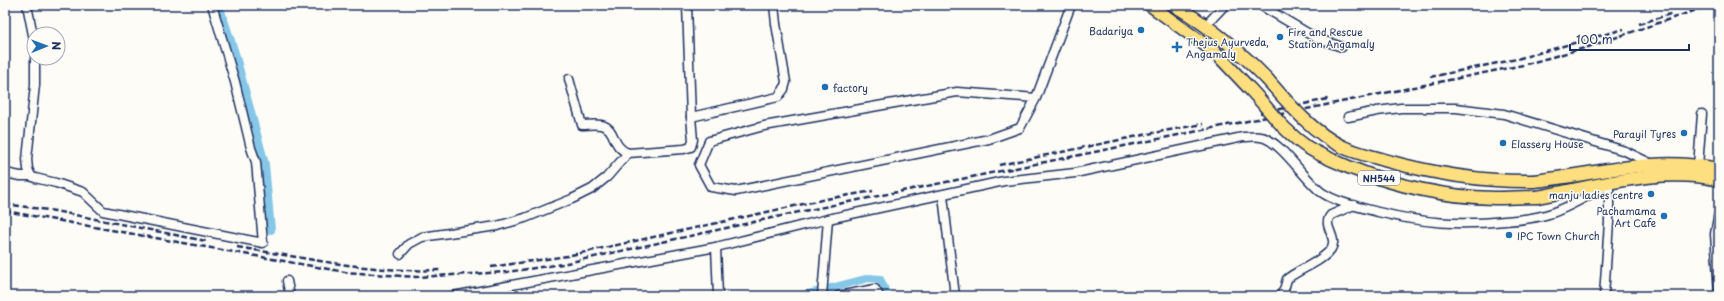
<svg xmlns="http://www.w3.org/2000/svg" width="1724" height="301" font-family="'Playpen Sans',sans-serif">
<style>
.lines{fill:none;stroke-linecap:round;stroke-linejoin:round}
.canal{stroke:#86c7e7;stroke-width:8}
.minor-casing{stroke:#1b2f5e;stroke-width:11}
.highway-casing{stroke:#1b2f5e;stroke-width:15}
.minor{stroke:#fdfcf7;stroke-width:8}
.highway{stroke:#fedf80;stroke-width:12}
.rail{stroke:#1b2f5e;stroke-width:2.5;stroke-dasharray:6 3;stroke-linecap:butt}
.highway-bridge-casing{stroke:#1b2f5e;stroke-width:15;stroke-linecap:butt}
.highway-bridge{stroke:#fedf80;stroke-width:12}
.poi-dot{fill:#1f6fb2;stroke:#fdfcf7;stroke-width:1.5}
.labels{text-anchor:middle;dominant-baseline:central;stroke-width:3;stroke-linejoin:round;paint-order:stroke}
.shield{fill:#fdfcf7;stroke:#5f6c8c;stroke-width:1}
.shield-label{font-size:9px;font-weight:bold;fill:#1b2f5e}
.poi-label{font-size:10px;fill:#1b2f5e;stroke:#fdfcf7;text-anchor:start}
</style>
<rect width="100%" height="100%" fill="#fdfcf7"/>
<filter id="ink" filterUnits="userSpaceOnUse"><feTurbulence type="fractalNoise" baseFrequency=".025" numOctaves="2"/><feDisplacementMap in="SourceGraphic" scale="8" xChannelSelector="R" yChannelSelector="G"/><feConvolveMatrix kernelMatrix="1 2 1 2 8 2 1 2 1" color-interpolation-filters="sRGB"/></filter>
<g filter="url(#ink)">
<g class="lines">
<g class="canal">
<polyline points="219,5 235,53 265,164 271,230"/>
<polyline points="800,296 869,278 880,279 888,296"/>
</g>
<defs>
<g id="minor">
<polyline points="27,5 34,40"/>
<polyline points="1260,5 1316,38 1342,47"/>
<polyline points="1205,26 1225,5"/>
<polyline points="35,58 35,85 27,159 28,169 31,176 35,178 56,183 83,192 103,211 263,243 256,162 251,148 235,82 212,5"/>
<path d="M569 79 582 125C588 125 595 124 601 125 617 128 610 146 628 153L684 149 691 147 693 140 691 117 687 5"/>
<polyline points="1036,98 957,92 764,126 709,141 699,165 711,187 736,191 989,139 1020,128 1036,98 1071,5"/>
<polyline points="691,117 778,97 784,89 786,82 776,24 774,5"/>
<polyline points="1348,117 1377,111 1401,108 1456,108 1504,114 1625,151 1652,164"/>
<polyline points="1698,166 1702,114"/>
<polyline points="5,173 20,176 31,176"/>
<polyline points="943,196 955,296"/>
<polyline points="1719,212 1715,234 1719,292"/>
<polyline points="716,247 718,296"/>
<polyline points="400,254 409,244 422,237 497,226 525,218 572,199 592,189 607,177 628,153"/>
<polyline points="287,281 290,296"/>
<path d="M453 296 716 247 828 219 1004 181 1075 173 1243 137C1249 137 1256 136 1261 137 1280 140 1304 179 1321 192 1337 203 1360 207 1378 212 1423 223 1458 226 1505 221 1520 220 1537 218 1552 213 1572 206 1591 194 1609 184V222L1604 296"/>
<polyline points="822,296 828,219"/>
<polyline points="838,296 875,289 879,296"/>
<path d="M1280 296 1284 290 1287 279C1299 269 1322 262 1331 249 1339 237 1321 226 1331 215L1354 205"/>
</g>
<g id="highway">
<polyline points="1150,5 1216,53 1250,89"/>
<path d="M1174 5C1209 26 1239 50 1267 79"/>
<path d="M1534 181C1574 177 1613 167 1652 165 1674 163 1697 165 1719 169"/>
<path d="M1537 197C1596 187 1659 166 1719 180"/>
</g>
</defs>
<use href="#minor" class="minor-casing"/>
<use href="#highway" class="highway-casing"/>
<use href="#minor" class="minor"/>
<use href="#highway" class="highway"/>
<g class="rail">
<polyline points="1639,24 1673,13"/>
<polyline points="1430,77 1517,59 1624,29"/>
<polyline points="1260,113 1328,99"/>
<polyline points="999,165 1153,133 1203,124"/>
<polyline points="5,204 55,211 206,241"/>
<polyline points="5,211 345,272 416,277 507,272 562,264 799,212 1523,65 1588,47 1711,5"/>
<path d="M237 247C305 258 372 273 441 270"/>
<polyline points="491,267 567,256 826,199 873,191"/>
</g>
<defs>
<g id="highway-bridge">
<path d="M1267 79C1289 104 1312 132 1343 147 1356 153 1371 156 1384 160 1434 174 1483 182 1534 181"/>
<path d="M1250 89C1269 109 1283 131 1307 147 1321 156 1337 162 1351 168 1396 186 1446 197 1494 198 1508 198 1523 197 1537 197"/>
</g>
</defs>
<use href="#highway-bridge" class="highway-bridge-casing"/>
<use href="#highway-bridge" class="highway-bridge"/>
</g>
</g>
<g class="poi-dot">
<circle cx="1141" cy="30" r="4"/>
<circle cx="1280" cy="37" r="4"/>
<path d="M1175 41h4v4h4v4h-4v4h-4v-4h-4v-4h4z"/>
<circle cx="825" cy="87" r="4"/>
<circle cx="1684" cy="133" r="4"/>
<circle cx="1503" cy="143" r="4"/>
<circle cx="1651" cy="194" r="4"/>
<circle cx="1664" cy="216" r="4"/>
<circle cx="1509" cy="235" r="4"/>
</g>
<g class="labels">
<rect class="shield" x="1358" y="171" width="42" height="14" rx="3"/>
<g class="shield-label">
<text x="1379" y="178">NH544</text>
</g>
<g class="poi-label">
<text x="1133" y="30" text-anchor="end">Badariya</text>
<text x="1288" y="31">Fire and Rescue<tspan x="1288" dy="12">Station Angamaly</tspan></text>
<text x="1186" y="41">Thejus Ayurveda,<tspan x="1186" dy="12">Angamaly</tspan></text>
<text x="833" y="87">factory</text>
<text x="1676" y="133" text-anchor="end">Parayil Tyres</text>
<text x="1511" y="143">Elassery House</text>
<text x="1643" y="194" text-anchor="end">manju ladies centre</text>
<text x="1656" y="210" text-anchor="end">Pachamama<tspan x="1656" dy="12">Art Cafe</tspan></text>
<text x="1517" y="235">IPC Town Church</text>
</g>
</g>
<rect width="1724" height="301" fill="none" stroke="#fdfcf7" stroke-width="20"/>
<rect x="10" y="10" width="1704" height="281" fill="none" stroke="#1b2f5e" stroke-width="1.5" filter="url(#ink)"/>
<g transform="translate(46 46) rotate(89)"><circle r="19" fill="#fdfcf7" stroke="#a3aaba"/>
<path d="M0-3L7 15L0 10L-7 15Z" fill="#1f6fb2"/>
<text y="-6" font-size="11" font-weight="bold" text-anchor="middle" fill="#1b2f5e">N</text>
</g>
<path d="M1570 44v6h119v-6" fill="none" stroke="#1b2f5e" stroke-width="2"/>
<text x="1576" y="44" font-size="12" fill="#1b2f5e" stroke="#fdfcf7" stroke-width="3" paint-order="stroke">100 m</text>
</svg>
